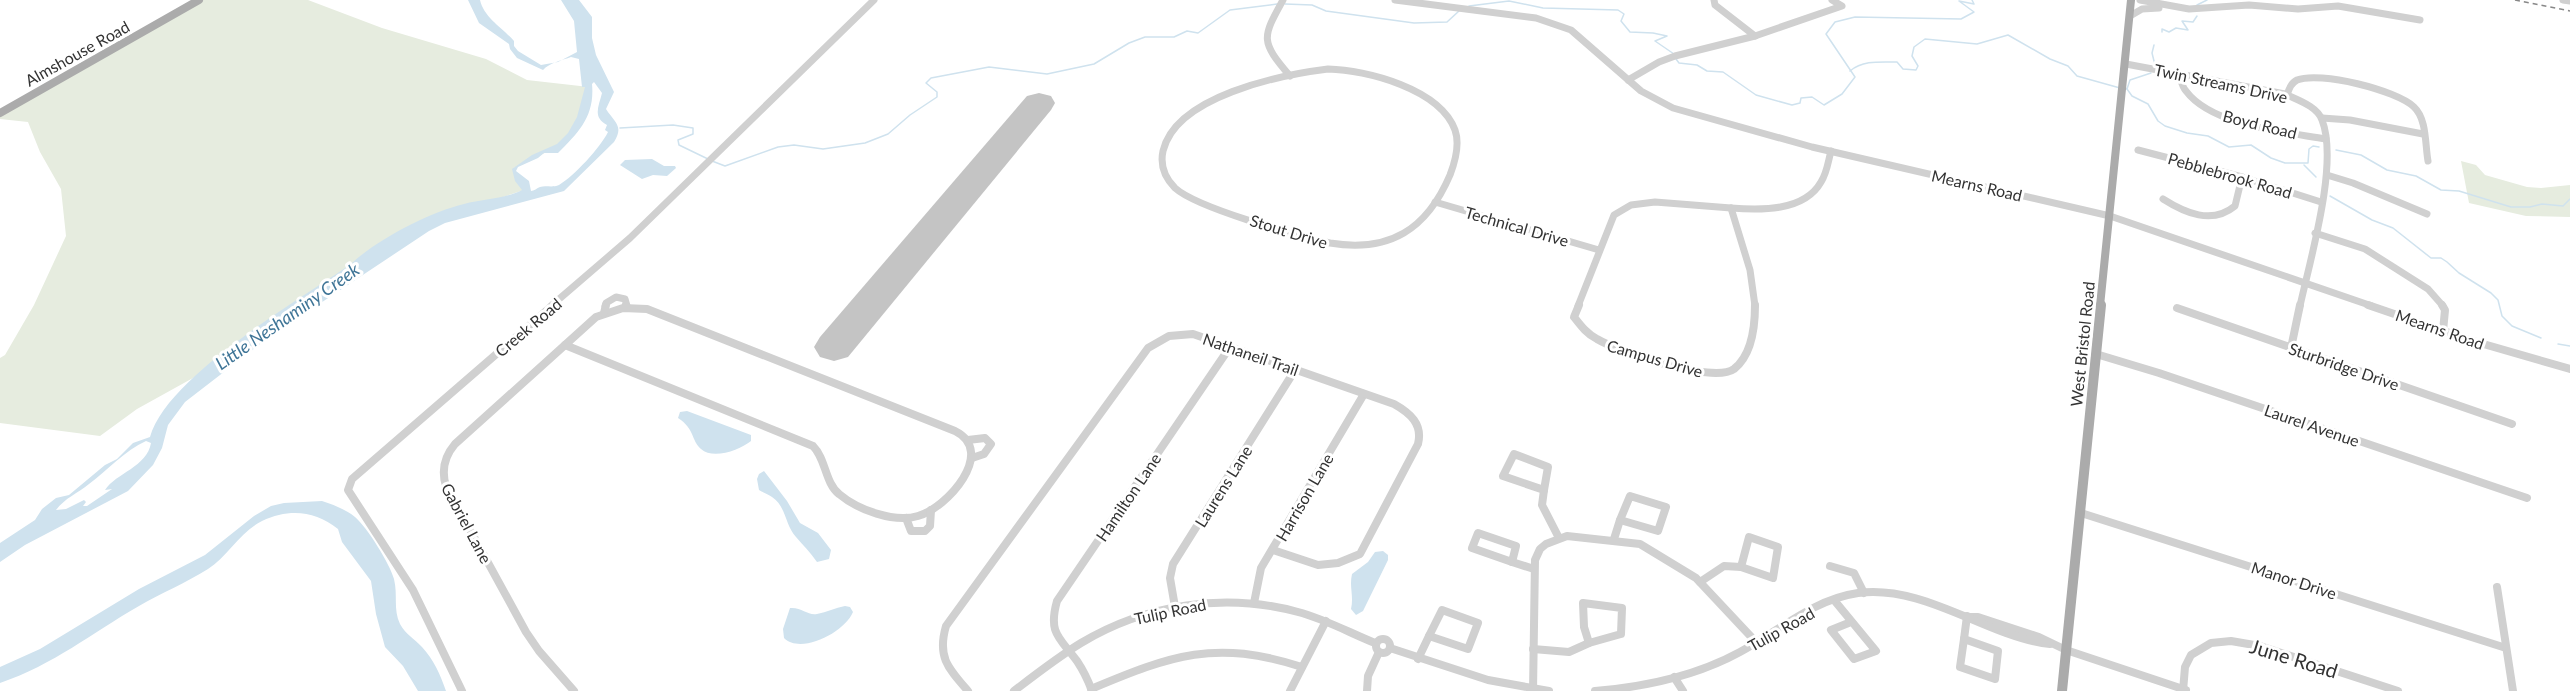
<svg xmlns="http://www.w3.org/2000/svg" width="2570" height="691" font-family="Lato,sans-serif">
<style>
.green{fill:#e6ecdf}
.water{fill:#cfe2ee;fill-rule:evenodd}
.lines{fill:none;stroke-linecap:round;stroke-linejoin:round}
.stream{stroke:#cfe2ee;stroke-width:1.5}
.runway{fill:#c4c4c4;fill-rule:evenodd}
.minor-far1{stroke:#d0d0d0;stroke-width:7}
.minor{stroke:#d0d0d0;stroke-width:8}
.major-far1{stroke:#ababab;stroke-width:8}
.major{stroke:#ababab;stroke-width:10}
.rail{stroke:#888;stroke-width:1.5;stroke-dasharray:5 4;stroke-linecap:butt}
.labels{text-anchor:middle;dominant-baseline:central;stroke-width:6;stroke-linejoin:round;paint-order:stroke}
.street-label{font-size:16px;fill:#333;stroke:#fff}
.water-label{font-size:18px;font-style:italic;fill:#3f7597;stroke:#fff}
.near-street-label{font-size:20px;fill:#333;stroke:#fff}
</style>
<rect width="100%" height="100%" fill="#fff"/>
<g class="green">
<polygon points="199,0 308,0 382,28 486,59 527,80 589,87 582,117 561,145 514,168 524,190 413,227 202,373 137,409 100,436 0,423 0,358 5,355 34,305 66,236 61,189 40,152 28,122 0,119 0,113"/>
<polygon points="2461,161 2476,165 2485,175 2527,187 2541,188 2570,185 2570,217 2526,216 2469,203"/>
</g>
<g class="water">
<path d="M468 0H480C484 18 503 28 514 41V46L518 51 541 65 558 62 577 52 574 21 561 0H579L592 17V38L596 55 614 92 606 109C615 123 624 126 614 142L564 191 445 223 429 231 268 338 185 402 168 425 162 448 153 465 128 491 25 545 0 562V543L35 520 42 509 56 498 69 495 105 465 117 459 133 443 150 437C167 376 298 301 351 264 376 240 430 212 464 204 483 199 505 199 522 190L515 181 512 169 532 155 557 144 568 133 577 117 585 87H582L579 59 571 57C563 60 549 63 543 70L517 58 510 49 509 44 479 23ZM594 82 602 93C599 106 592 117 607 125L605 130 608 132C600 148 574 176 559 185 552 188 546 185 540 187 537 188 534 191 531 191L529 181 516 171 518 167 538 158 544 153H558C579 132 595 116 592 84ZM146 441 151 443C147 467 116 473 105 490L112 489 87 506H83L86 502 84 500 66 509 56 510C65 498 78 493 89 484 107 471 125 450 146 441Z"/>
<polygon points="652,159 664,166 675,166 676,168 667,176 653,175 642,179 620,165 625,160"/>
<path d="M687 411 751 435V441C740 450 713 460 701 449 691 440 695 429 678 418L680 412Z"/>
<path d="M764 471 787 501 800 523 818 533 831 550 829 559 817 562C810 552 803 545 796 537 785 525 786 506 772 497 768 494 764 493 759 490L757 479 759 474Z"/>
<path d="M322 501C334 505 345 509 355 517 367 527 390 564 394 579 398 595 393 609 400 624 406 635 414 638 422 647 434 660 440 674 446 691H418L403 666 385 647 376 614 371 581 342 542 338 529C315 511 290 508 262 521 241 531 227 557 208 569 186 583 161 593 139 606 90 634 55 664 0 683V667L40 649 139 589 205 555 254 516 271 506 284 503Z"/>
<path d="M1383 551 1388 555V560L1363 611 1356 615 1351 609C1354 596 1349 587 1352 574L1368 562 1375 552Z"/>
<path d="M845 606 850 607 853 612C845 632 801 655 784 638L783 629 790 608C802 607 808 616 817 614 827 612 835 608 845 606Z"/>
</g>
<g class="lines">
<g class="stream">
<polyline points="1285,4 1312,5 1326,11 1414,23 1447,22 1459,11"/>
<polyline points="2197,5 2207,0"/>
<polyline points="1469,6 1509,1 1543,8 1618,10 1624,14 1621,21 1630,32 1653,33 1667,36 1655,41 1674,54"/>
<polyline points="2162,32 2162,29 2169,32 2176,28 2188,30 2182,21 2193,22 2197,16"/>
<polyline points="2154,45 2152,53 2155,65"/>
<polyline points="1676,59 1679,63 1697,65 1707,71 1723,72 1756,95 1792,105 1800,103 1801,98 1812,97 1824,105 1842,94 1855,77 1826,34 1835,22 1855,17 1961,19 1974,12 1959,1 1974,4 1972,0"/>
<path d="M1850 71C1863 60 1880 62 1897 62L1903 69 1916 70 1918 66 1912 56 1914 47 1925 39 1977 44 2008 35 2050 59 2068 66 2077 76 2120 88"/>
<polyline points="2125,88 2127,89 2130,80 2151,73"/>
<polyline points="2127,89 2132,96 2148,104 2158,121 2165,126 2187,133 2208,136 2229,147 2251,145 2271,158 2285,163 2308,163 2309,149 2313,146 2319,147"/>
<polyline points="620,128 673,125 693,128 693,134 678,140 679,145 708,159"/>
<polyline points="2336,150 2361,155 2387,170 2416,176 2441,190 2459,191 2511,207 2530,207 2542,204 2563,206 2570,199"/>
<polyline points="712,161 725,166 778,147 794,145 823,149 865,143 888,134 910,115 937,97 937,92 926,83 931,78 989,67 1047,74 1094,64 1129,43 1145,37 1174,37 1187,31 1198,33 1230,10 1277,4"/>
<polyline points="2304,165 2316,177"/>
<polyline points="2330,196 2372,220 2393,228 2431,258 2441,258 2447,262 2459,273 2491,293 2498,300 2502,316 2512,326 2541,338"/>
<polyline points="2558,344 2570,346"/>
</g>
<polygon class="runway" points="1039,93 1051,96 1055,103 1051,110 848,357 834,361 820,357 814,347 820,337 1027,96"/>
<g class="minor-far1">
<path d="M1283 0C1262 38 1260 41 1290 76"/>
<polyline points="1395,0 1536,18 1571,30 1641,91 1673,108 1812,147 2110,216 2372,306"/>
<polyline points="1714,0 1715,5 1755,36 1842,6 1832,0"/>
<polyline points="2140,0 2189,9 2249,5 2298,9 2338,6 2420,20"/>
<polyline points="2563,0 2570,1"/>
<polyline points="2130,16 2142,9 2159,8"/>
<path d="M2126 64 2285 94C2297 100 2317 106 2322 120 2339 163 2310 260 2300 306"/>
<path d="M1328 69C1367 70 1440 89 1455 130 1460 144 1455 162 1450 175 1427 229 1390 253 1330 243 1298 236 1197 208 1175 188 1165 178 1160 165 1163 151 1176 96 1280 75 1328 69Z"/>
<path d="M2179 74C2181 80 2182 87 2186 91 2212 126 2286 132 2326 139"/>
<polyline points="1628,80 1659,62 1675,56 1755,36"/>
<path d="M2287 95C2289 89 2291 83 2297 80 2320 71 2396 90 2414 107 2427 119 2425 145 2428 161"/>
<polyline points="2322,118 2350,120 2423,134"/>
<polyline points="2138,150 2242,177 2321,202"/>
<polyline points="2327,175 2353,183 2427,214"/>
<path d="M2163 199C2185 213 2212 225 2235 206L2242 177"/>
<polyline points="1435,202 1599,250"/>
<path d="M1731 208C1760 210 1804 212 1821 182 1827 173 1828 162 1831 151"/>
<polyline points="1731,208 1750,270 1755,306"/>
<polyline points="2315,233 2365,249 2428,289 2443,306"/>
<polyline points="551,306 630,238 874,0"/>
<polyline points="605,306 606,303 616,297 625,299 627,306"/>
<polyline points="1578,306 1614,215 1631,205 1655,202 1731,208"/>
</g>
<g class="minor">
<polyline points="626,305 627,308"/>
<path d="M1579 305 1574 317C1581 326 1587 334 1597 339 1619 352 1713 384 1734 369 1752 355 1755 326 1755 305"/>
<polyline points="2368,305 2473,341 2570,369"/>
<polyline points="2442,305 2445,310 2443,331"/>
<path d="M623 308 647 309 955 431C997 452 947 508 918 516 894 523 858 510 839 494 825 483 826 459 813 446L565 345 596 317Z"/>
<polyline points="2177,308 2512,424"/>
<polyline points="604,313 606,305"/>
<path d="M565 345 455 444C444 457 441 470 446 486L526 632 539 651 574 691"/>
<polyline points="2291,348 2300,305"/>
<polyline points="2096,354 2159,373 2527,498"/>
<polyline points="968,440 985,438 991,444 984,454 972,458"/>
<polygon points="1514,454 1548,467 1544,490 1503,476"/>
<polyline points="1544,490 1542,505 1559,538"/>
<polygon points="1630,496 1666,507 1658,531 1620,520"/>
<polyline points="2081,513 2506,648"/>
<polyline points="906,518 911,531 925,531 930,526 931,510"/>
<polygon points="1478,533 1516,546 1512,562 1472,548"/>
<polygon points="1749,537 1778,547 1773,578 1741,567"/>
<polyline points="1614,539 1620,520"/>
<polyline points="1512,562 1534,569"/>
<polyline points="1830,566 1854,573 1864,593"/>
<polyline points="1700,582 1724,566 1741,567"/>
<polyline points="2497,587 2513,691"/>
<polyline points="1834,600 1876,651 1854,659 1831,630 1851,622"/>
<polyline points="1254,603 1261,568 1364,394"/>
<polygon points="1583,603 1622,608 1621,634 1589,643 1584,627"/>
<polyline points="1175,607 1170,578 1173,564 1295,370"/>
<polygon points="1442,610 1478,623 1468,649 1429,636"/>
<polyline points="1968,617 1978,617 2039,637 2066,650 2186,690"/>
<circle cx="1383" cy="646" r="7"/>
<polygon points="1964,639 1998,651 1995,679 1960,667"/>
<polyline points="1964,639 1967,616"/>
<polyline points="1390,648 1488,680 1549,691"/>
<polyline points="1533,649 1569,652 1589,643"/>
<polyline points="1418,659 1429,636"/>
<polyline points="1674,677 1683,691"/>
<path d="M1091 689C1172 655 1215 639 1302 667"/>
<polyline points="462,691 413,590 348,490 352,479 553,305"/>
<path d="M968 691C948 668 937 657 946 626L1148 348 1169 336 1193 334 1394 404C1410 413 1423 424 1418 444L1360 554 1338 563 1318 565 1273 550"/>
<path d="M1014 691C1036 674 1058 657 1081 643 1146 604 1225 592 1298 612 1325 619 1350 633 1375 643"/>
<path d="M1092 691C1088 680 1083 670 1077 661 1059 637 1048 633 1057 601L1230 347"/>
<polyline points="1290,691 1326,621"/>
<polyline points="1367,691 1368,676 1379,652"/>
<polyline points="1533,691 1535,560 1540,549 1546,544 1567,536 1640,544 1696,578 1756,642"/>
<path d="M1595 691C1644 687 1696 676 1740 652 1777 632 1814 599 1858 593 1909 586 1959 616 2006 633 2020 638 2035 643 2050 644"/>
<polyline points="2183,691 2185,667 2191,655 2211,643 2231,641 2260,646 2398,691"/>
</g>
<g class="major-far1">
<polyline points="0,113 199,0"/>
<polyline points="2100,306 2131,0"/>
</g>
<polyline class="major" points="2062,691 2101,305"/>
<polyline class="rail" points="2515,0 2570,11"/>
</g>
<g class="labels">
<g class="street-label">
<text transform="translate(77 53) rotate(-29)">Almshouse Road</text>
<text transform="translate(2221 83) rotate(12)">Twin Streams Drive</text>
<text transform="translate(2260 124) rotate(14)">Boyd Road</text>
<text transform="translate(2230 175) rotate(16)">Pebblebrook Road</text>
<text transform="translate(1977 185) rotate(13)">Mearns Road</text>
<text transform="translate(1517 226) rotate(16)">Technical Drive</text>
<text transform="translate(1289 231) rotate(17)">Stout Drive</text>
<text transform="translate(528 327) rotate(-40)">Creek Road</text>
<text transform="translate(2440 329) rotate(19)">Mearns Road</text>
<text transform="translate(2082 344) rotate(-84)">West Bristol Road</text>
<text transform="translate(1251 354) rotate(19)">Nathaneil Trail</text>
<text transform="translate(1655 358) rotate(16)">Campus Drive</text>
<text transform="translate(2344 366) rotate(19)">Sturbridge Drive</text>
<text transform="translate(2312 425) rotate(19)">Laurel Avenue</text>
<text transform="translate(1223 486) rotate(-58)">Laurens Lane</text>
<text transform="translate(1128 497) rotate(-56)">Hamilton Lane</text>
<text transform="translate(1304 497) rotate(-60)">Harrison Lane</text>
<text transform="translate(467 523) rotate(62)">Gabriel Lane</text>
<text transform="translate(2294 580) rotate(18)">Manor Drive</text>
<text transform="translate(1170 611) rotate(-12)">Tulip Road</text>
<text transform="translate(1781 629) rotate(-29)">Tulip Road</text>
</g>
<g class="water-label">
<text transform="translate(287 316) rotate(-35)">Little Neshaminy Creek</text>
</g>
<g class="near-street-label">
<text transform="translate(2294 658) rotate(17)">June Road</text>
</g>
</g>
</svg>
